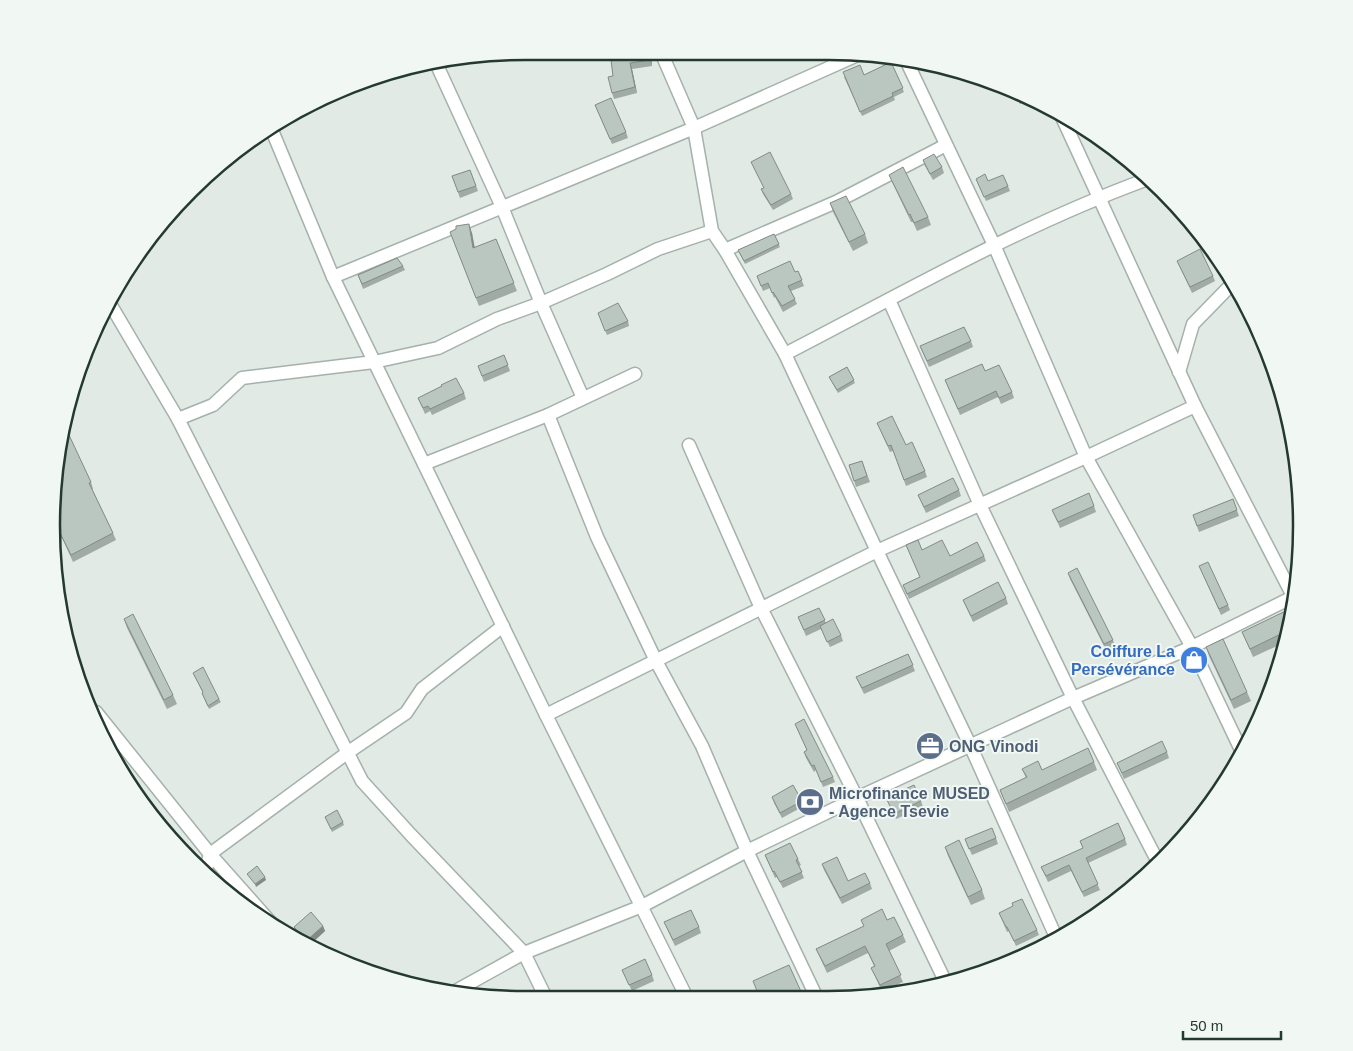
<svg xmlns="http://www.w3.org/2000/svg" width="1353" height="1051" font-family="Arial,sans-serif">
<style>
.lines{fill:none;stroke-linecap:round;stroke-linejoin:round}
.minor-casing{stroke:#a5b1ab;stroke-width:15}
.minor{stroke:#fff;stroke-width:12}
.wall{fill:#a0aba5}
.shaded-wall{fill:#828b86}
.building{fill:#bac7c0;stroke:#828b86}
.labels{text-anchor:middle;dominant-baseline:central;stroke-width:4;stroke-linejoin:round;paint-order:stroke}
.shop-label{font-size:16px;font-weight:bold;fill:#366cbe;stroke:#f1f7f3;text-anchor:end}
.service-label{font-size:16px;font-weight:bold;fill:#4e5e75;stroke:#f1f7f3;text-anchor:start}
.rim{fill:none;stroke:#243930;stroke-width:2.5}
</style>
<rect width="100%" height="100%" fill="#e1eae5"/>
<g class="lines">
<defs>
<g id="minor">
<polyline points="661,52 694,128 712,231 725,250 785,354 877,551 970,745 1056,937"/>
<polyline points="906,60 994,245 1086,457 1192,647 1242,752"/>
<polyline points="436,63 502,207 541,303 583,398"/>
<polyline points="1061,115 1195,406 1293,596"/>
<polyline points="271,128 333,277"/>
<polyline points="725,250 836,202 946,145"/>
<polyline points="889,300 980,505 1073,698 1159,864"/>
<polyline points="109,302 178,419 362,781 411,835 524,953 545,996"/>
<path d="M785 354C903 293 1020 226 1145 180"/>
<polyline points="1179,372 1193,324 1233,283"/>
<polyline points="548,415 597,537 656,661 702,746 747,851 816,996"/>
<polyline points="178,419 213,405 242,378 374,362 438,348 497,319 541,303 607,274 658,249 712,231"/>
<polyline points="689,445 761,608 857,798 946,983"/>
<polyline points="424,464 548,415 635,374"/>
<polyline points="96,712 210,854 273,925"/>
<polyline points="546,715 877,551 1086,457 1195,406"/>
<polyline points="205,873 210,854 347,753 406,713 422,689 503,626"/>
<polyline points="452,993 524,953 642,906 747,851 857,798 1073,698 1192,647 1295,596"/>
<polyline points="686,996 546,715 333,277 694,128 862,53"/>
</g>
</defs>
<use href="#minor" class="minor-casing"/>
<use href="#minor" class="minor"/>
</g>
<g class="wall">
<polygon points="610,52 651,56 652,66 632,69 637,93 614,99 612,93 613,76"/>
<polygon points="767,52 790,52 771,61"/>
<polygon points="891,62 904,92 894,97 895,100 862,116 844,77 864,75"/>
<polygon points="1013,91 1032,98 1020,104"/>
<polygon points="595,105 626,132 628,138 612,144"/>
<polygon points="923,160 942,167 944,173 933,180 925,166"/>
<polygon points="751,162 791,194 793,199 773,210 763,194 761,189 764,188"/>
<polygon points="470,170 478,191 460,198 452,176"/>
<polygon points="889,175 928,217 931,225 917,231 913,222 911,222 892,182"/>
<polygon points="976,179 1008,186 1010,191 986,201"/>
<polygon points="830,203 865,234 868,243 853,251 833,212"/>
<polygon points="450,232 472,233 475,248 496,239 517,291 479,306"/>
<polygon points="774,234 780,247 745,264 738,250"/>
<polygon points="1177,261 1213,276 1215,281 1192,293"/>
<polygon points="403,266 405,270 363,289 358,275"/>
<polygon points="798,271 804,286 791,291 797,304 783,312 775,297 774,298 770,288 763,291 757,276 795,272"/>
<polygon points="598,313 628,321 629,326 607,335"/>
<polygon points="971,341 973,347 929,367 920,346"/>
<polygon points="1266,345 1272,367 1271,367 1263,353 1261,347"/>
<polygon points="504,355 510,371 484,382 478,366"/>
<polygon points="847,367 855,383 838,393 829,377"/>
<polygon points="985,371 1012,392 1014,398 1001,404 998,397 960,415 945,380"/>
<polygon points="442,386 464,393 466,399 432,415 430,411 425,414 418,398"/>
<polygon points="877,423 925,471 927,477 906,486 893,451 890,452"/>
<polygon points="63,438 91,482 93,489 92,489 113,533 116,540 73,562 62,538 53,542 51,526"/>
<polygon points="862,461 870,482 856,487 849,465"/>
<polygon points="959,490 961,496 926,513 918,495"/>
<polygon points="1233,499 1239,516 1199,532 1193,515"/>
<polygon points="1094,506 1096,512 1060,528 1052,510"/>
<polygon points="906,545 950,556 984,556 986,561 909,599 903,585 920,577"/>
<polygon points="1199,566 1228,605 1230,610 1221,615"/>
<polygon points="1068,573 1113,640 1115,646 1106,650 1070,579"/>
<polygon points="1006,598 1008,604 973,622 963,600"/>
<polygon points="819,608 826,623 841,635 843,641 830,647 821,629 806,636 798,617"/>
<polygon points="1293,618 1286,642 1253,657 1242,632"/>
<polygon points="124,619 173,695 177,704 167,709 127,628"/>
<polygon points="1206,647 1247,692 1251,701 1234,709 1209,656"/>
<polygon points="908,654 915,671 864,694 856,677"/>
<polygon points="193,673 219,699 221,702 209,709 203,696 202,693 203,693"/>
<polygon points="795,724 833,777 835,782 823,787 816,770 814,772 806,758 804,752 807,750"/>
<polygon points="1167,752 1169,758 1124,779 1117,763"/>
<polygon points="1094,762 1097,770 1009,812 1000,790 1026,778 1022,769 1042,770"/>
<polygon points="772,797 802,801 804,806 782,818 774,803"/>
<polygon points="886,798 921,801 923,807 896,819"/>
<polygon points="325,817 343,822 344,825 332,832"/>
<polygon points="996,838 998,844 972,855 965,839"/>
<polygon points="1125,839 1127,845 1088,863 1100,890 1084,897 1071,871 1048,882 1041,867 1083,848 1080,841"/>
<polygon points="945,847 982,890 985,899 971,905 948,856"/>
<polygon points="765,855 798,859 801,865 799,866 804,878 783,888 777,877 775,878"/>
<polygon points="822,864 848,881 870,883 872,889 842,904 824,870"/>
<polygon points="999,913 1037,930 1039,935 1016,946 1009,931 1007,932"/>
<polygon points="861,920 887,920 903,935 906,942 889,951 903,982 882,992 874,974 871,968 874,966 868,953 827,973 816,949 864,926"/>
<polygon points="664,922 699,927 701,933 675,946"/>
<polygon points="323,926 325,931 311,944 302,940 296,933 294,927"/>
<polygon points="622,970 652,975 654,981 632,991"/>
</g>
<g class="shaded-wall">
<polygon points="649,52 651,56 652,66 650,60"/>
<polygon points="630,63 632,69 637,93 635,87"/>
<polygon points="469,224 472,233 476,257 473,248"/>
<polygon points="265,877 266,880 256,887 255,884"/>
<polygon points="222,878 223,881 222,887 220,886"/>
<polygon points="323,926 325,931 311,944 306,942 306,941"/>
</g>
<g class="building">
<polygon points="610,52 649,52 650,60 630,63 635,87 612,93 608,77 613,76"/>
<polygon points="767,52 778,52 770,56"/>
<polygon points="891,62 903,88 892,93 893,96 860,112 843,72 860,65 864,75"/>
<polygon points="1014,91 1024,95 1018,98"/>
<polygon points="611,98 626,132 610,139 595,105"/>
<polygon points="770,152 791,194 771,205 761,189 764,188 751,162"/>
<polygon points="934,154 942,167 930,174 923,160"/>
<polygon points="903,167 928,217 914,223 910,214 909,215 889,175"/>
<polygon points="470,170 476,186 458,192 452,176"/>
<polygon points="985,174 988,181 1003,175 1008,186 984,197 976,179"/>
<polygon points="846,196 865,234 849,242 830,203"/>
<polygon points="469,224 473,248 496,239 514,283 476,298 450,232 456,229 456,226"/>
<polygon points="774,234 779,244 744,261 738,250"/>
<polygon points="1200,249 1213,276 1190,287 1177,261"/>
<polygon points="397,258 403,266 362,284 358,275"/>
<polygon points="790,261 795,272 798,271 802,280 788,286 795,299 782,306 773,292 772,293 768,283 761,286 757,276"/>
<polygon points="618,303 628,321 605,331 598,313"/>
<polygon points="964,327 971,341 927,361 920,346"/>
<polygon points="1266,345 1271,360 1269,361 1261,347"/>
<polygon points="504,355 508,365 482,376 478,366"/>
<polygon points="982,364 985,371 999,365 1012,392 999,398 996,391 958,409 945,380"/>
<polygon points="847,367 854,380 837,390 829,377"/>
<polygon points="456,378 464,393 430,409 428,406 423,408 418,398 442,386 441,385"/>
<polygon points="892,416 906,445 912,442 925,471 904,480 891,445 888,446 877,423"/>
<polygon points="69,435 91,482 89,483 113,533 71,555 59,531 52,534 51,526 63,438"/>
<polygon points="862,461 867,476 854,481 849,465"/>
<polygon points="953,478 959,490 924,507 918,495"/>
<polygon points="1089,493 1094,506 1058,522 1052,510"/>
<polygon points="1233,499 1237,510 1197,526 1193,515"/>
<polygon points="918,540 922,550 942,540 950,556 977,542 984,556 907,594 903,585 920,577 906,545"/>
<polygon points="1208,562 1228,605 1219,609 1199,566"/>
<polygon points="1077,568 1113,640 1104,644 1068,573"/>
<polygon points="998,582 1006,598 971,616 963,600"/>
<polygon points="1294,607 1293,618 1289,630 1250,649 1242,632"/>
<polygon points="819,608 825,620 804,630 798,617"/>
<polygon points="133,614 173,695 164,700 124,619"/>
<polygon points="833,619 841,635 827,642 820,626"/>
<polygon points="1223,639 1247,692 1231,700 1206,647"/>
<polygon points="908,654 913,665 862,688 856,677"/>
<polygon points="203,667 219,699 208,706 202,693 203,692 193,673"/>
<polygon points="804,719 833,777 821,782 814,765 812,766 804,752 807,750 795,724"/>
<polygon points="1162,741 1167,752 1122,773 1117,763"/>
<polygon points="1088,748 1094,762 1006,804 1000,790 1027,777 1022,769 1038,761 1042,770"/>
<polygon points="793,785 802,801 780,813 772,797"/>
<polygon points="914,785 921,801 894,814 886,798"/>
<polygon points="337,810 343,822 331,829 325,817"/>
<polygon points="1118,823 1125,839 1086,858 1098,884 1082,892 1069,865 1046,876 1041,867 1083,848 1080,841"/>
<polygon points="992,828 996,838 969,849 965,839"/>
<polygon points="959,840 982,890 968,897 945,847"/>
<polygon points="790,843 798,859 796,860 802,872 780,882 774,871 773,872 765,855"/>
<polygon points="837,857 848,881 865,873 870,883 840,898 822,864"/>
<polygon points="257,866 265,877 255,884 247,874"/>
<polygon points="212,871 217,873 222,878 220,886 210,877"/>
<polygon points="1022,899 1037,930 1014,941 1007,927 1006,927 999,913 1013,906 1012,903"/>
<polygon points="882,909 887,920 894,917 903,935 886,944 901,975 880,985 871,968 875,966 865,946 825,966 816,949 864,926 861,920"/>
<polygon points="691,910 699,927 673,940 664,922"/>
<polygon points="311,912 323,926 306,941 294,927"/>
<polygon points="645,959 652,975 629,985 622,970"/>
<polygon points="789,965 803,996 759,996 753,981"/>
</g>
<defs>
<symbol id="shop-disc" viewBox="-11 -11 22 22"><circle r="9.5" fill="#3f7fe0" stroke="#f1f7f3"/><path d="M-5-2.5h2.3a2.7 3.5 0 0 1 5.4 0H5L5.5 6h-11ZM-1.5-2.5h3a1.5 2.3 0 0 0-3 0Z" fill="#fff"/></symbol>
<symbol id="office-disc" viewBox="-11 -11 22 22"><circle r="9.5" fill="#5c6f8a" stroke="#f1f7f3"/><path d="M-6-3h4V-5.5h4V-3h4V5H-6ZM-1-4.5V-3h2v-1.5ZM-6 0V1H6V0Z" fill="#fff"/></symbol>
<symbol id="bank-disc" viewBox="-11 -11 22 22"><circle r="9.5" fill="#5c6f8a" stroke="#f1f7f3"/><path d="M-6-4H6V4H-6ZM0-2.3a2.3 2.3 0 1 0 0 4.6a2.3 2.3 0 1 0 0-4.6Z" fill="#fff"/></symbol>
</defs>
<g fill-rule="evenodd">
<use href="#shop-disc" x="1178" y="644" width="32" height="32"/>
<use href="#office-disc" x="914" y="730" width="32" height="32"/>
<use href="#bank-disc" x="794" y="786" width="32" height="32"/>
</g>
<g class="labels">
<g class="shop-label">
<text x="1175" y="651">Coiffure La<tspan x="1175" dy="18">Persévérance</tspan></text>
</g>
<g class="service-label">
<text x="949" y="746">ONG Vinodi</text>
<text x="829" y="793">Microfinance MUSED<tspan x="829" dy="18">- Agence Tsevie</tspan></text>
</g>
</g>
<path d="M0 0H1353V1051H0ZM525 60H828A465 465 0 0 1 1293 525V526A465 465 0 0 1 828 991H525A465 465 0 0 1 60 526V525A465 465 0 0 1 525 60Z" fill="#f1f7f3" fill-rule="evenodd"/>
<path class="rim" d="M525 60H828A465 465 0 0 1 1293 525V526A465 465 0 0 1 828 991H525A465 465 0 0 1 60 526V525A465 465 0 0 1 525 60Z"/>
<path d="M1183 1031v8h98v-8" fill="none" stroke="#243930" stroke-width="2.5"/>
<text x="1190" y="1031" font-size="15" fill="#243930" stroke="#f1f7f3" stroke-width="4" paint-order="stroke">50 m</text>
</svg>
